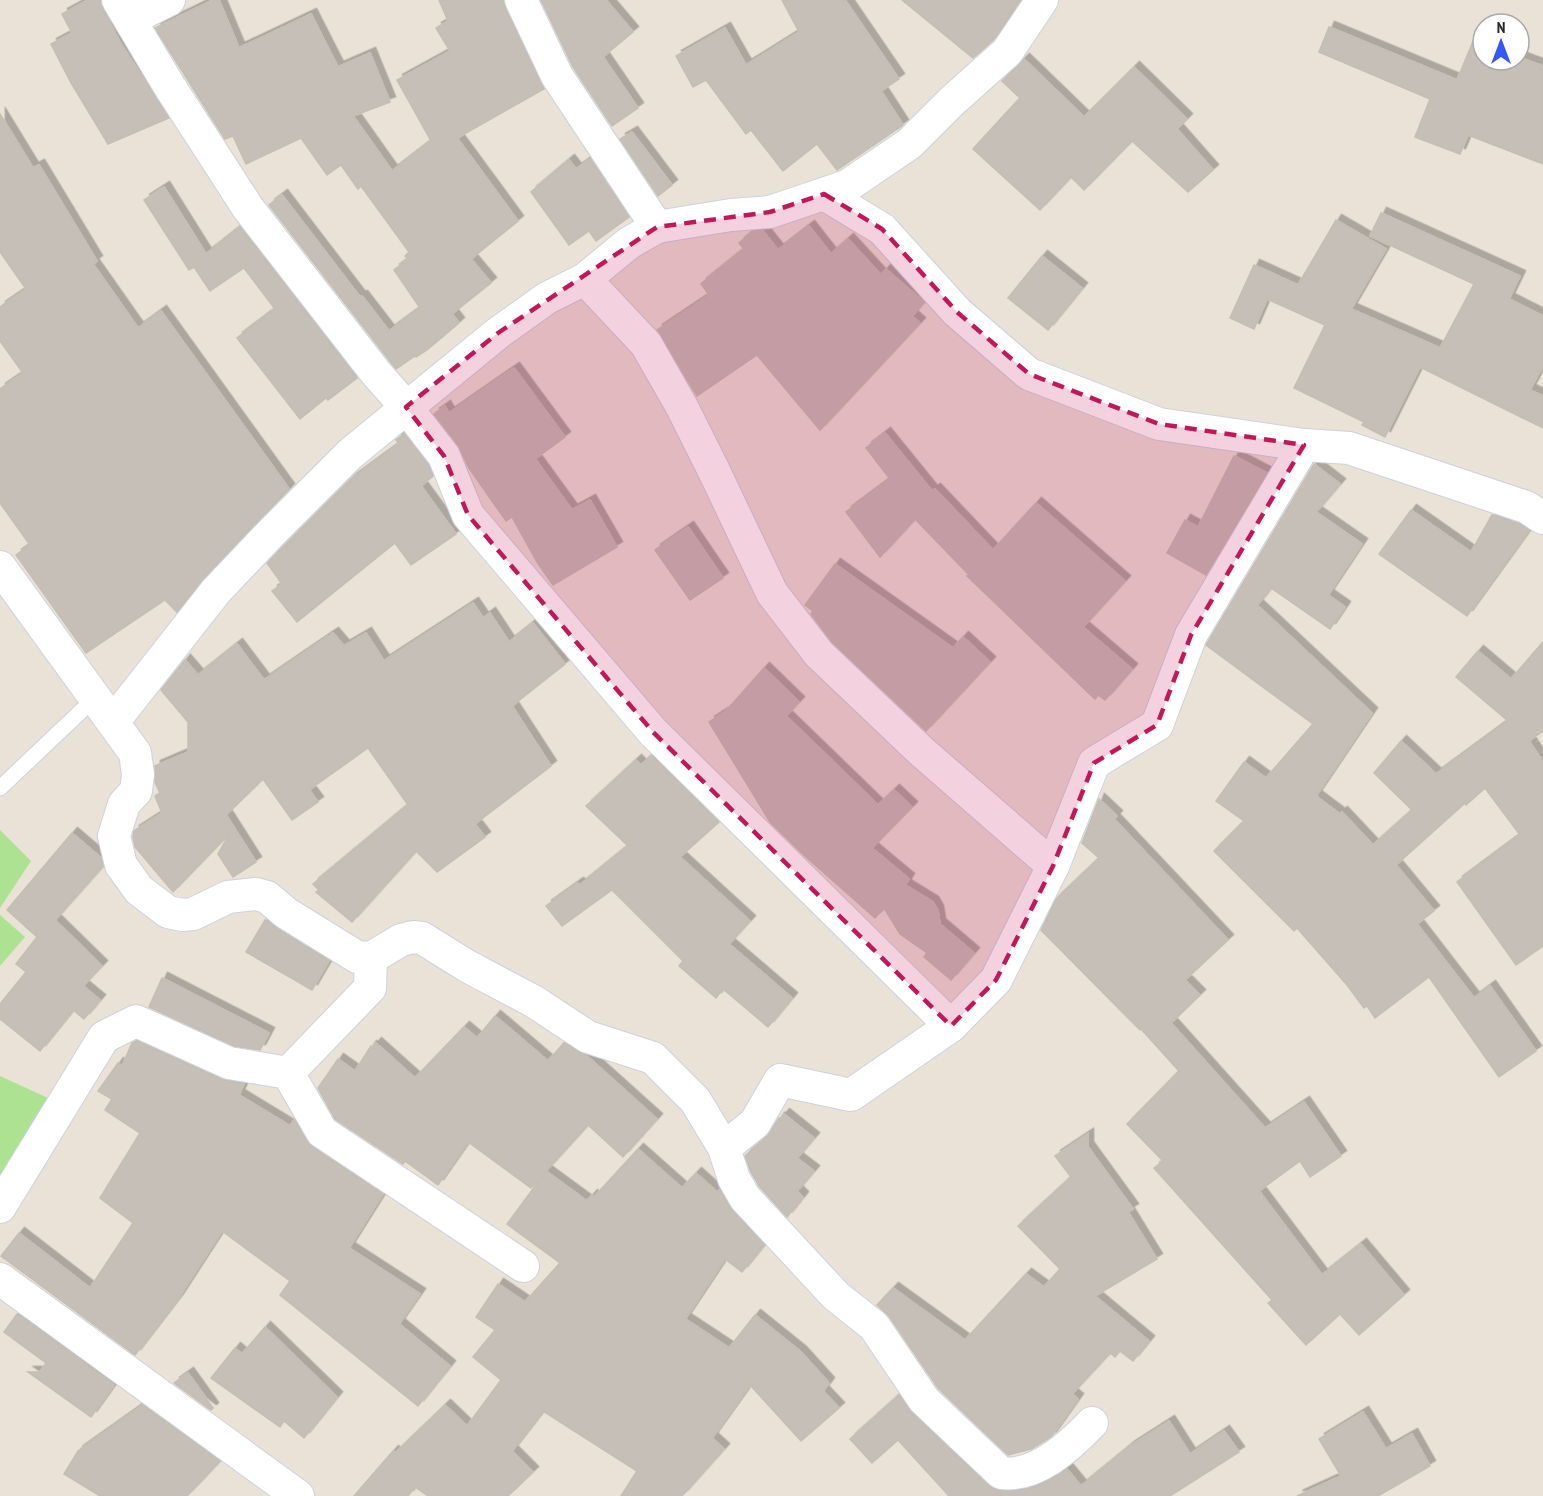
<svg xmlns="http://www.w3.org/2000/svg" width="1543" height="1496" font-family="'PT Sans Narrow',sans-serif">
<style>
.green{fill:#ade293}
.building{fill:#c5bfb7;stroke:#c5beb2;stroke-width:1.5;filter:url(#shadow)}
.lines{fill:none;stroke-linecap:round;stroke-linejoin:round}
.service-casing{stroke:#cdd1e0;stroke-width:17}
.minor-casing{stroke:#cdd1e0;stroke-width:34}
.service{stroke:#fff;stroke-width:15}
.minor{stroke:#fff;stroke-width:32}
.marked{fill:#c2185b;fill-opacity:0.2;stroke:#c2185b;stroke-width:4.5;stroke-dasharray:12 8;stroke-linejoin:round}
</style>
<defs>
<filter id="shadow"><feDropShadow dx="5.5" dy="-5.5" stdDeviation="0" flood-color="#0004"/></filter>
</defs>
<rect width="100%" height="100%" fill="#eae2d7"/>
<g class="green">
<polygon points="0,830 31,861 0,908"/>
<polygon points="0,915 25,937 0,966"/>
<polygon points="0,1076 48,1098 0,1176"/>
</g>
<g class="building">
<polygon points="88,0 100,0 103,9 121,44 169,118 108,144 71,83 51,44 72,33 62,14"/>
<polygon points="213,0 219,0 239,48 311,14 338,67 370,53 390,102 353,116 392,171 431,141 397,80 450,51 436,28 448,21 439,0 503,0 505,8 544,89 457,138 518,221 471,259 491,283 452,314 459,323 427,350 416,357 415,356 396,369 269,205 282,195 360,297 362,296 389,331 420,308 394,270 408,259 405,256 409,252 361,186 358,189 341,165 327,175 301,138 246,164 233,136 225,139 155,28"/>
<polygon points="541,0 606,0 633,32 603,57 638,108 612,126 573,67"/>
<polygon points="782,0 845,0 899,79 881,91 903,125 837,170 817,144 783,171 751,130 746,134 706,80 693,87 676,56 725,28 746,65 799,32"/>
<polygon points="902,0 1020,0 993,40 973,58"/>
<polygon points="1329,27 1457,80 1474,39 1483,43 1483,60 1519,60 1519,57 1543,66 1543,164 1468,135 1460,154 1415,137 1430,99 1319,52"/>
<polygon points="1024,59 1084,117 1134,67 1187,119 1177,129 1213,170 1188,192 1132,141 1084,190 1071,177 1040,210 973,149 1020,98 1002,81"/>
<polygon points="0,114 33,168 39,165 97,261 93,264 138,328 161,311 289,489 203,579 177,612 165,600 86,653 16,555 30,545 0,503 0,389 23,373 0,341 0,307 26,289 0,252"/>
<polygon points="632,132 672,185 658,196 620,139"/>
<polygon points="590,159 629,217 596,241 589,231 569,245 531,192 569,160 576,169"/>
<polygon points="164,187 206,254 240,227 357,378 328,400 326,398 300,419 237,338 275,309 244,268 210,291 194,267 189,270 144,200"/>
<polygon points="1381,213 1520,276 1509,299 1543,316 1543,366 1530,390 1543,396 1543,428 1420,367 1385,437 1362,425 1364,422 1294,388 1325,325 1267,299 1254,329 1230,318 1254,265 1298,285 1336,220 1386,249 1351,309 1440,348 1474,284 1370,236"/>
<polygon points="809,226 831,254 848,239 881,275 886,269 924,302 912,316 920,323 820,430 757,355 697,396 657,330 709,295 701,284 744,249 739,243 753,231 763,231 778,250"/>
<polygon points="1042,256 1082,288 1048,330 1008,298"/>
<polygon points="514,368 565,437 535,459 572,510 590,500 617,547 553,585 537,562 512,517 506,521 469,468 458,445 434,414 445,406 449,413"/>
<polygon points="885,433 932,491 935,489 993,550 1036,503 1125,581 1083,627 1132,669 1105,700 1098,695 1095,699 967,576 969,575 915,519 880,557 846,512 890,479 866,448"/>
<polygon points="404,434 428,465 433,476 421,486 456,534 411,565 395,543 297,622 272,591 282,584 267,563 351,479 399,444 396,440"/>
<polygon points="1234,456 1267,473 1206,575 1167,553 1185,520 1198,527"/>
<polygon points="1314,464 1340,484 1316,512 1362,544 1328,595 1345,607 1330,629 1271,588 1257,605 1372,713 1316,796 1340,814 1342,812 1373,845 1412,810 1374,773 1401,741 1436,774 1508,721 1456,677 1478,651 1511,679 1543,642 1543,731 1529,741 1543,762 1543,946 1516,965 1457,882 1520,835 1485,788 1466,805 1465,803 1396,865 1434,911 1417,924 1474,998 1490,986 1536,1051 1499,1077 1429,977 1375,1018 1367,1006 1364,1008 1347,985 1297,928 1294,931 1214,851 1244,821 1216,801 1244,762 1266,778 1313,724 1206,645"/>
<polygon points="1411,510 1471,552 1492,515 1517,523 1529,530 1467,616 1379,554"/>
<polygon points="688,527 723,578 690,600 655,550"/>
<polygon points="835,564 953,648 963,637 990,662 926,731 832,642 811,614 813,611 805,605"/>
<polygon points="473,603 483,618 490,613 509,642 533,623 565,664 512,706 551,766 475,824 485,837 437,872 416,851 352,922 316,892 319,890 313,884 408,805 368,748 309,790 318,802 292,820 263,779 226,815 256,862 233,877 218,854 229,834 173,892 135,847 133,837 134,831 162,813 155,796 160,793 155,782 155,766 188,752 188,722 161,690 185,660 198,675 237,644 264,680 333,633 344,646 366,633 384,661"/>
<polygon points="764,668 799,702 786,716 878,805 894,790 912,807 872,848 909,879 905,885 933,902 938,911 940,924 974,953 951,980 924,957 927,953 900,934 884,908 875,918 805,856 770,822 709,722 726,711"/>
<polygon points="651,756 719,822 680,857 750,921 729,944 792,998 768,1027 723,989 716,998 679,966 683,961 612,890 562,926 546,906 578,883 580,885 628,846 586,806 636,760 641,765"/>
<polygon points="1099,799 1117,816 1114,819 1228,940 1185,980 1200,995 1171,1023 1265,1128 1304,1102 1341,1156 1310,1177 1300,1161 1259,1191 1322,1275 1361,1244 1404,1295 1359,1335 1340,1314 1306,1345 1268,1303 1272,1300 1154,1168 1163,1161 1127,1124 1179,1071 1141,1029 1140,1030 1041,930 1056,899 1099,858 1082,843"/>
<polygon points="72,833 101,858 103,866 55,920 102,966 83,986 100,1000 84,1019 73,1010 40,1051 0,1019 0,1004 26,972 16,964 37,937 7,910"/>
<polygon points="265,920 329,961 312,990 246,952"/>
<polygon points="162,978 269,1033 260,1050 234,1046 149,1007"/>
<polygon points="495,1016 548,1061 564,1043 587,1056 657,1119 623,1157 588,1125 546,1171 587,1201 592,1195 594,1197 638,1149 682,1188 696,1173 717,1192 719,1190 732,1210 764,1245 742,1272 725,1259 685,1319 729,1348 755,1315 801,1352 829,1383 823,1391 839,1408 801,1441 750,1385 712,1438 724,1449 682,1496 621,1496 637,1471 543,1411 512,1451 533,1472 508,1496 428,1496 415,1487 408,1496 354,1496 393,1451 395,1453 445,1405 467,1426 501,1380 473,1357 495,1330 476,1317 498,1284 525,1302 560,1263 507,1224 544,1174 531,1188 468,1142 438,1185 405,1161 403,1164 335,1119 318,1088 338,1059 355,1071 371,1046 373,1047 376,1043 415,1078 464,1027 477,1038"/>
<polygon points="136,1041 222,1079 244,1084 239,1095 290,1126 294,1120 312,1147 383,1194 349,1248 420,1294 399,1324 450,1366 418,1406 280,1295 290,1281 222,1231 178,1299 135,1355 1,1256 19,1233 90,1288 133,1223 100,1198 140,1133 105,1110 112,1099 98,1091 118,1063 122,1066 132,1043"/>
<polygon points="784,1114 814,1138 797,1158 814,1171 797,1191 803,1197 787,1217 760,1187 751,1172 745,1156 767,1137 779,1118 780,1119"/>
<polygon points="1088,1134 1088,1147 1133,1209 1128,1212 1157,1259 1095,1296 1149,1341 1133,1361 1120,1351 1115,1357 1110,1353 1072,1394 1078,1399 1051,1437 1031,1449 1008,1455 938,1388 889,1316 877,1305 893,1288 965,1340 1026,1274 1044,1287 1060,1269 1018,1226 1071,1177 1055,1156"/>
<polygon points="17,1314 114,1385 91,1417 28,1372 40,1372 46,1363 4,1332"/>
<polygon points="265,1327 337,1397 304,1438 284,1421 280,1427 211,1378 235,1348 242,1354"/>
<polygon points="188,1373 213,1408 211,1410 174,1383"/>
<polygon points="899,1395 912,1413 989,1486 1001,1491 1017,1491 1033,1487 1048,1481 1067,1469 1081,1486 1130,1446 1169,1421 1190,1454 1224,1431 1239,1452 1170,1496 949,1496 898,1440 872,1463 850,1439"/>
<polygon points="143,1405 220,1461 187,1496 100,1496 64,1474 78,1451"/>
<polygon points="1363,1412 1386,1449 1412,1434 1430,1466 1378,1496 1297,1496 1341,1476 1319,1439"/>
</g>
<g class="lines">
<defs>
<polyline id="service" points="0,788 95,698"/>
<g id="minor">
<polyline points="118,0 168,84 248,208 376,373 406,407 444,456 468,515 653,732 951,1026"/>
<polyline points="521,0 557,76 657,227"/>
<polyline points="131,19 169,0"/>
<polyline points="824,194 882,229 957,312 1029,374 1159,424 1304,445 1349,448 1526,507 1543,518"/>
<polyline points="585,279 646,344 682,407 713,469 772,593 819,654 921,751 1053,866"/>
<path d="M0 567 135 753 138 774 136 791 124 804 114 836 121 865 139 890 168 912 182 915 193 914 228 897 256 894 267 897 286 913 357 957 371 958 401 940 413 937 422 938 467 966 533 1001 588 1037 653 1058 695 1100 724 1148 734 1179 745 1198 836 1296 874 1326 924 1400 1001 1473C1035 1478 1070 1446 1092 1423"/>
<polyline points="113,722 216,591 271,533 350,454 498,333 547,298 585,279 629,243 657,227 731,215 770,212 847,186 909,144 951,102 1007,52 1042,0"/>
<polyline points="288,1073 370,988 371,958"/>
<polyline points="724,1148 755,1123 780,1080 851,1095 951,1026 996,980 1053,866 1094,763 1157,725 1191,635 1304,445"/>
<polyline points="0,1207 104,1037 136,1021 229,1063 288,1073 322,1132 523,1266"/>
<polyline points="0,1279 298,1496"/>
</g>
</defs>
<use href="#service" class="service-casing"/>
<use href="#minor" class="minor-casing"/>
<use href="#service" class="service"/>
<use href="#minor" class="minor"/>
</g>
<path class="marked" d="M824 194 882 229 957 312 1029 374 1159 424 1304 445 1191 635 1157 725 1094 763 1053 866 996 980 951 1026 653 732 468 515 444 456 406 407 498 333 657 227 770 212Z"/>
<g transform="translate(1501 42)"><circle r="28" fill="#ffffff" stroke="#a9a9a9" stroke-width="1.5"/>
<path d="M0-4.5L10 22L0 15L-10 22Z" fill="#3459fa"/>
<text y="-9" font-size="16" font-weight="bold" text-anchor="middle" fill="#272727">N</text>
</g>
</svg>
